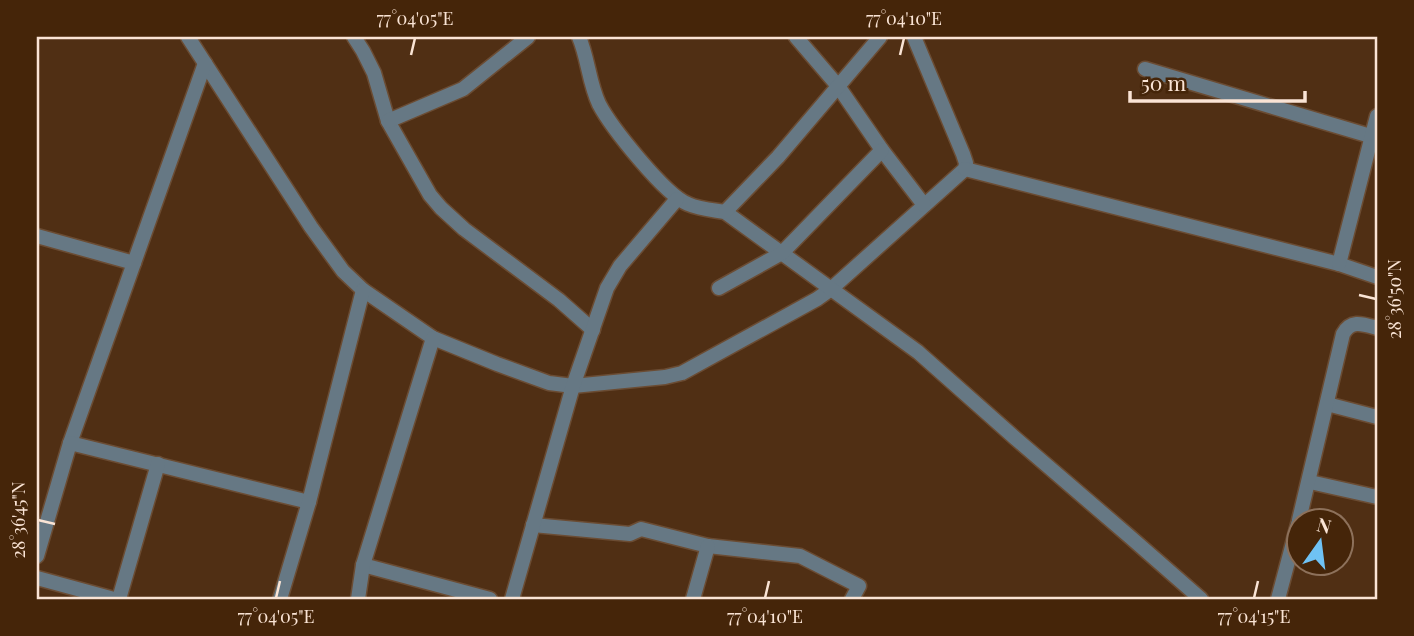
<svg xmlns="http://www.w3.org/2000/svg" width="1414" height="636" font-family="'Playfair Display',serif">
<style>
.lines{fill:none;stroke-linecap:round;stroke-linejoin:round}
.minor-casing{stroke:#6b4c33;stroke-width:17}
.minor{stroke:#667884;stroke-width:14}
.ticks{fill:none;stroke:#fae4d5;stroke-width:2.5}
.neatline{fill:none;stroke:#fae4d5;stroke-width:2.5}
.ticks-label{font-size:18px;text-anchor:middle;fill:#fae4d5}
</style>
<rect width="100%" height="100%" fill="#502f14"/>
<g class="lines">
<defs>
<g id="minor">
<polyline points="188,37 311,227 343,271 363,290 433,338 497,364 549,383 573,386 665,377 682,373 817,299 831,289 965,169 966,163 963,154 914,37"/>
<polyline points="354,37 363,51 374,73 388,121 430,195 441,208 464,229 559,300 593,330"/>
<path d="M579 37C588 58 589 83 599 104 611 127 665 195 688 204 699 209 713 210 725 212L918 352 1015 438 1129 536 1201 599"/>
<polyline points="796,37 838,86 882,150 924,205"/>
<polyline points="1145,69 1377,138"/>
<polyline points="388,121 463,89 528,37"/>
<polyline points="965,169 1339,264 1377,277"/>
<polyline points="725,212 778,157 880,37"/>
<polyline points="37,236 134,263"/>
<polyline points="1339,264 1377,116"/>
<polyline points="719,288 782,253 882,150"/>
<polyline points="1327,404 1377,417"/>
<polyline points="70,443 205,63"/>
<polyline points="1310,482 1377,497"/>
<path d="M1299 520 1343 334C1351 319 1363 324 1377 328"/>
<polyline points="533,525 630,534 641,529 708,546 800,556 859,586 852,599"/>
<polyline points="37,556 70,443 309,502"/>
<polyline points="363,565 490,599"/>
<polyline points="37,578 114,599"/>
<polyline points="119,599 158,464"/>
<polyline points="280,599 309,502 363,290"/>
<polyline points="358,599 363,565 433,338"/>
<polyline points="512,599 573,386 607,288 620,266 677,199"/>
<polyline points="693,599 708,546"/>
<polyline points="1278,599 1298,524"/>
</g>
</defs>
<use href="#minor" class="minor-casing"/>
<use href="#minor" class="minor"/>
</g>
<path class="ticks" d="M411 55 415 38M900 55 904 38M1359 295 1376 299M38 520 55 524M276 598 280 581M765 598 769 581M1254 598 1258 581"/>
<rect width="1414" height="636" fill="none" stroke="#452509" stroke-width="77"/>
<g transform="translate(1320 542) rotate(14)"><circle r="33" fill="#452509" stroke="#8d715b" stroke-width="2"/>
<path d="M0-5L12 26L0 18L-12 26Z" fill="#6fc2f4"/>
<text y="-10" font-size="19" font-weight="bold" text-anchor="middle" fill="#fae4d5">N</text>
</g>
<path d="M1130 91v10h175v-10" fill="none" stroke="#fae4d5" stroke-width="3.5"/>
<text x="1141" y="91" font-size="21" fill="#fae4d5" stroke="#452509" stroke-width="5" paint-order="stroke">50 m</text>
<rect x="38" y="38" width="1338" height="560" class="neatline"/>
<g class="ticks-label">
<text x="415" y="25">77°04'05"E</text>
<text x="904" y="25">77°04'10"E</text>
<text transform="translate(1395 299) rotate(-90)" y="6">28°36'50"N</text>
<text transform="translate(19 520) rotate(-90)" y="6">28°36'45"N</text>
<text x="276" y="623">77°04'05"E</text>
<text x="765" y="623">77°04'10"E</text>
<text x="1254" y="623">77°04'15"E</text>
</g>
</svg>
